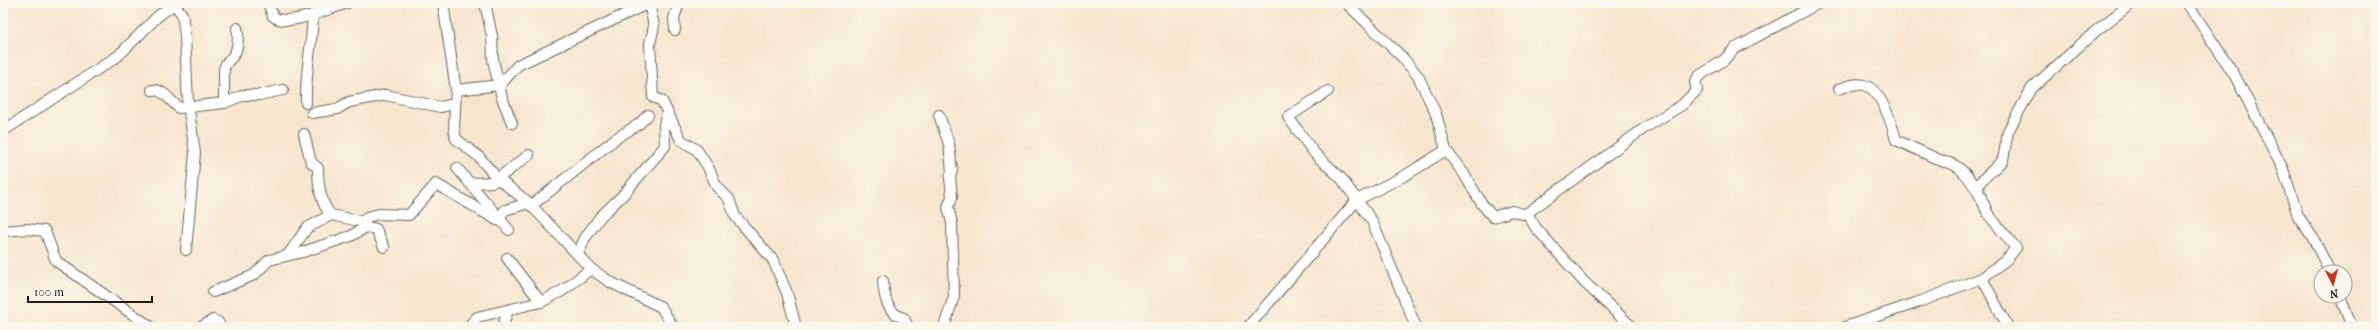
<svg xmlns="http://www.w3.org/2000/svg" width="2379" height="330" font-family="'IM FELL French Canon',serif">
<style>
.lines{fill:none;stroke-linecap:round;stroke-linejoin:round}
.minor-casing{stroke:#68635a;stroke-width:12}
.minor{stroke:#fff;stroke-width:10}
</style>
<rect width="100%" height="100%" fill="#fbf7ec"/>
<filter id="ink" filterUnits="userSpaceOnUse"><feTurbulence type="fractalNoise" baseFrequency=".025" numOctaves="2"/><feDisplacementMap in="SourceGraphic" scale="8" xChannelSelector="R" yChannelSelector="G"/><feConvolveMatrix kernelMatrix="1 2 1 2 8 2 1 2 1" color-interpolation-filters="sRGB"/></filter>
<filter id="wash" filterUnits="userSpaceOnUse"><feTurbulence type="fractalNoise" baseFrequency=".012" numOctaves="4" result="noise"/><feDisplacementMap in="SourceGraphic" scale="16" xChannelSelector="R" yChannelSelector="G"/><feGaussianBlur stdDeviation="0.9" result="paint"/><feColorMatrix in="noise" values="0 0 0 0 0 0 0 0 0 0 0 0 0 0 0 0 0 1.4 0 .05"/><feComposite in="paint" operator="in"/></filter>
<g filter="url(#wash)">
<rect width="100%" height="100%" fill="#f5e6ce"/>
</g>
<g filter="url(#ink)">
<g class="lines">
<defs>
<g id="minor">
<path d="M268 3 273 16C286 29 332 7 348 3"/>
<polyline points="443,3 456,90 454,128 456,139 478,156 497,178 529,203 591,269 610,282 661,307 673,327"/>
<polyline points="485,3 492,36 493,60 502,98 512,123"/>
<polyline points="649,3 654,26 650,44 653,97 662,101 681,140 697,150 708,167 717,187 729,199 735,216 773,260 787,293 796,327"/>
<polyline points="1346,3 1402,57 1418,76 1436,114 1446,150 1464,174 1482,204 1493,217 1512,211 1523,214 1527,213 1536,228 1584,282 1632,327"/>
<polyline points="2187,3 2234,74 2283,169 2298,216 2313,238 2330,272"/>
<polyline points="174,4 182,14 185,36 188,104 195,153 186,250"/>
<polyline points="675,30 674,18 679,3"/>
<path d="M1839 89C1847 86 1855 83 1864 85 1881 89 1892 124 1896 140L1944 162C1961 163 1971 181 1979 194"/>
<path d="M152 90C164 89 170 101 179 108L224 103 244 95H259L283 90"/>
<polyline points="456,90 500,85 518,65 649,3"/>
<polyline points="1328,91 1288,117 1315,154 1341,178 1372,221 1416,327"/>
<path d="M224 103V69C225 63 229 61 233 56 238 50 239 36 237 28"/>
<path d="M306 103C305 73 312 45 313 15"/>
<polyline points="312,113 337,109 349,102 386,95 440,107 455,104"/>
<polyline points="939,115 949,144 952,171 950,177 952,197 948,207 952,223 954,296 944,327"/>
<polyline points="3,131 118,56 157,17 175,3"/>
<path d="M304 134 311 162 318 168C318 184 320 203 331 215"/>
<polyline points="457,168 509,230"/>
<polyline points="470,183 493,182 529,155"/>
<polyline points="531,206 615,139 639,124 648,115"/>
<polyline points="1527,213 1646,127 1682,105 1697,90 1695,82 1699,76 1724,60 1734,49 1819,3"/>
<polyline points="366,227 364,222 367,217 379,214 409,215 436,184 497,220 505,210 529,203"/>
<polyline points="3,231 27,229 45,231 56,261 151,327"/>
<polyline points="578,254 585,238 600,217 622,196 665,146 664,125 667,113"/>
<polyline points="288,255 307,228 331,215 364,222"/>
<polyline points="507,258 541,302"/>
<polyline points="1982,278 2008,327"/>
<path d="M883 281C884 296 887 314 904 318L908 327"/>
<polyline points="213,292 254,275 269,260 303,252 351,236 366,227 376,229 384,247"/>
<polyline points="2340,296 2352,327"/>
<polyline points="201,327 213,320 218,322 221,327"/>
<polyline points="468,327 477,317 541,302 562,291 591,269"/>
<polyline points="506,327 504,322 508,310"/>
<polyline points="1248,327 1357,200 1406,175 1446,150"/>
<polyline points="1845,327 1916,303 1982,278 2006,260 2016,248 1988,214 1978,191 1979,183 2003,160 2008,131 2032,88 2097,30 2132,3"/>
</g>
</defs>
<use href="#minor" class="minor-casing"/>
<use href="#minor" class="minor"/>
</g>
</g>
<rect width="2379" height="330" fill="none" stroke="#fbf7ec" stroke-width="16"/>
<g transform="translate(2333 284) rotate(174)"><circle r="19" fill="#fbf7ec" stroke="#a29f99"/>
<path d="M0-3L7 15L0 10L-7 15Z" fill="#c8321e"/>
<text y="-6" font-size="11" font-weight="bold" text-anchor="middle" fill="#1c1c1c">N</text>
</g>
<path d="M28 296v6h124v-6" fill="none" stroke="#1c1c1c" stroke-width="2"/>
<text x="34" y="296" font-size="12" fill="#1c1c1c" stroke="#fbf7ec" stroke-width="3" paint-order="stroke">100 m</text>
</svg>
